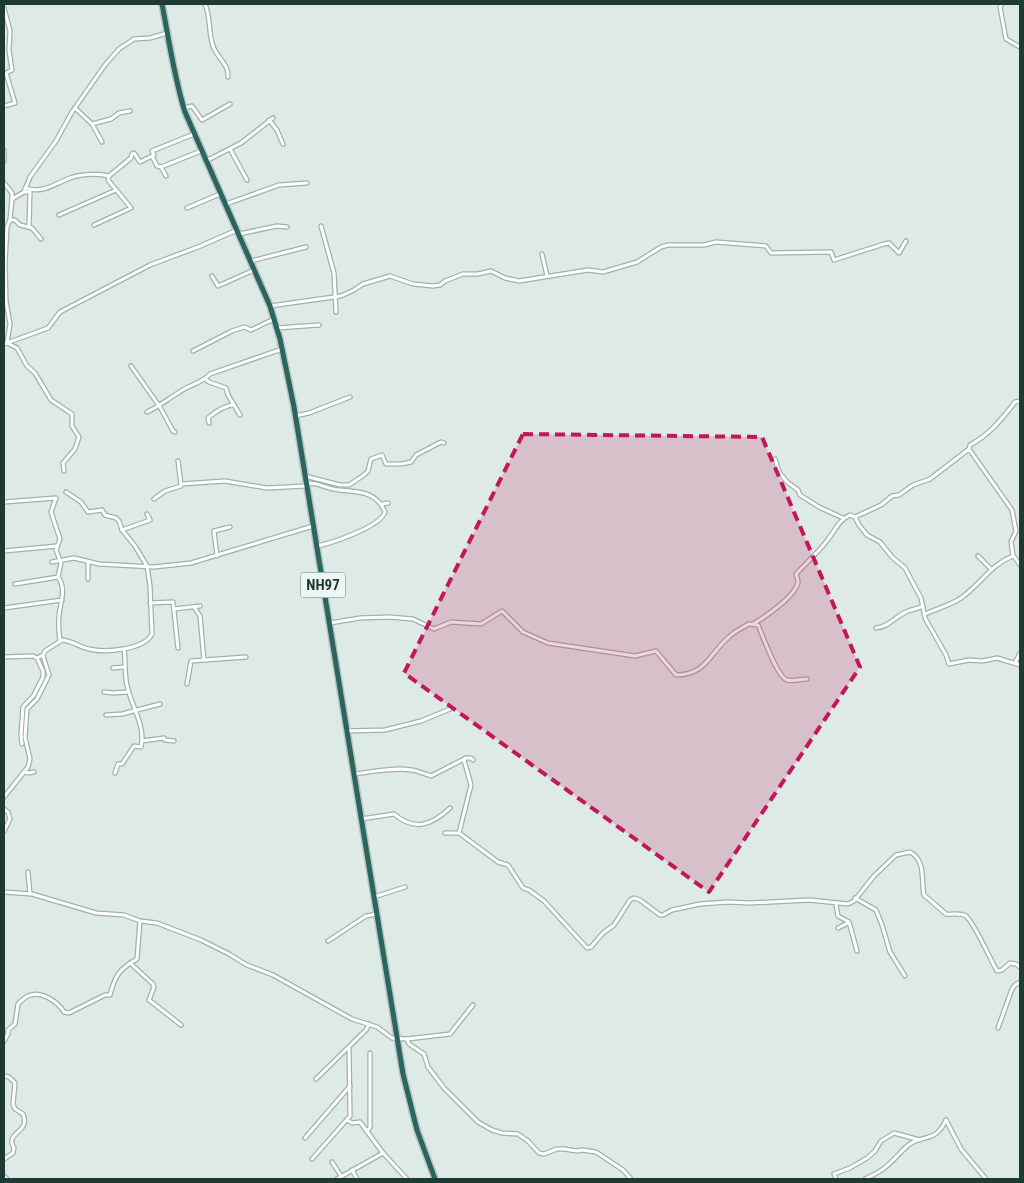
<svg xmlns="http://www.w3.org/2000/svg" width="1024" height="1183" font-family="'Roboto Condensed',sans-serif">
<style>
.lines{fill:none;stroke-linecap:round;stroke-linejoin:round}
.minor-casing{stroke:#a0b1ad;stroke-width:5.5}
.highway-casing{stroke:#bcc4c2;stroke-width:8}
.minor{stroke:#fff;stroke-width:3}
.highway{stroke:#2b6560;stroke-width:5}
.marked{fill:#c2185b;fill-opacity:0.2;stroke:#c2185b;stroke-width:4;stroke-dasharray:10 6;stroke-linejoin:round}
.labels{text-anchor:middle;dominant-baseline:central;stroke-width:4;stroke-linejoin:round;paint-order:stroke}
.shield{fill:#eef6f3;stroke:#5d726e;stroke-width:1}
.shield-label{font-size:15px;font-weight:bold;fill:#1f3935}
</style>
<rect width="100%" height="100%" fill="#ddeae6"/>
<g class="lines">
<defs>
<g id="minor">
<path d="M205 4C211 18 208 32 213 46 217 58 229 64 228 77"/>
<polyline points="1002,4 1000,7 1006,39 1020,47"/>
<polyline points="4,8 10,31 9,50 12,70 6,73 15,103 4,106"/>
<polyline points="75,108 92,124 102,142"/>
<polyline points="184,108 192,106 202,120 230,104"/>
<polyline points="269,120 277,130 283,144"/>
<polyline points="92,124 111,119 119,113 130,111"/>
<polyline points="230,149 247,180"/>
<polyline points="4,150 4,161"/>
<polyline points="152,156 157,166 161,167"/>
<polyline points="206,161 241,143 273,118"/>
<polyline points="166,176 161,167 201,151"/>
<polyline points="4,183 12,193 12,199"/>
<path d="M25 188C43 194 54 184 70 178 81 174 98 173 109 176"/>
<polyline points="24,192 30,192 29,227"/>
<polyline points="226,204 279,185 307,183"/>
<polyline points="187,208 220,194"/>
<polyline points="59,215 116,190"/>
<polyline points="10,220 15,220 20,225 32,228 41,239"/>
<polyline points="94,225 131,208 108,180 109,176 131,158 132,154 134,153 140,162 154,155 152,151 194,134"/>
<polyline points="321,226 334,273 336,312"/>
<polyline points="239,234 277,226 287,227"/>
<polyline points="542,254 547,276"/>
<polyline points="251,261 306,247"/>
<polyline points="212,276 218,286 254,270"/>
<polyline points="270,306 341,296 354,290 363,284 390,276 413,284 433,286 440,285 445,281 463,274 478,274 491,271 505,278 519,281 588,270 603,272 637,262 661,247 668,245 704,245 716,242 766,246 771,253 831,252 834,260 884,244 889,243 899,253 906,241"/>
<polyline points="277,328 319,325"/>
<polyline points="4,344 48,328 60,312 150,265 198,247 237,230"/>
<polyline points="193,351 232,331 244,327 251,330 274,319"/>
<polyline points="131,366 160,407 173,431 175,432"/>
<polyline points="205,379 209,382 226,388 228,395 240,415"/>
<path d="M147 412C158 407 168 399 178 393 188 385 201 384 210 374L282 349"/>
<polyline points="295,416 309,413 350,397"/>
<path d="M209 423 208 418C214 413 225 405 234 405"/>
<path d="M969 449 970 445C989 435 1002 419 1015 402L1020 401"/>
<polyline points="775,459 779,472 787,482 798,490 800,495 819,507 843,518"/>
<polyline points="178,461 181,484"/>
<polyline points="64,471 63,463 75,449 79,437 72,426 72,414 51,400 35,373 27,366 17,348 7,343 10,324 6,301 5,264 7,227 10,220 12,199 24,192 30,177 56,141 72,112 105,65 119,49 134,39 150,38 167,33"/>
<polyline points="305,476 340,485 349,485 364,475 368,471 371,459 382,455 386,464 401,464 411,462 416,455 441,442 444,443"/>
<path d="M306 483C317 482 323 487 333 489 354 493 375 488 385 512 380 527 332 543 317 546"/>
<polyline points="154,499 165,491 181,486 181,484 225,481 267,488 306,486"/>
<path d="M4 502 56 498 51 512 60 539 56 550 61 563 58 577C67 589 60 603 59 616 58 625 59 633 60 641"/>
<polyline points="382,504 388,503"/>
<polyline points="855,517 859,525 867,535 880,542 892,557 905,568 921,598 925,618 946,655 949,664 969,660 982,661 997,658 1020,665"/>
<polyline points="122,530 150,520 147,514"/>
<polyline points="4,551 57,546"/>
<polyline points="217,556 214,531 230,527"/>
<polyline points="978,556 991,569"/>
<polyline points="52,562 74,558 99,564 154,567 191,563 313,526"/>
<polyline points="88,562 88,579"/>
<polyline points="15,584 58,577"/>
<polyline points="150,603 173,602 178,648"/>
<polyline points="194,607 200,616 204,660"/>
<polyline points="4,608 62,600"/>
<polyline points="174,609 200,606"/>
<path d="M925 614C936 609 951 605 961 598 981 584 990 565 1013 556"/>
<path d="M330 623 360 618 389 617 413 619 434 629 451 622 481 624 502 611 523 632 548 643 635 656 656 651 676 675C706 675 709 654 729 637 735 631 742 628 749 624L758 625C763 636 777 677 787 680 792 682 801 679 807 679"/>
<path d="M753 624C765 617 796 596 798 582 798 579 797 577 796 574 807 562 820 551 829 538 836 529 839 520 850 515L855 517 881 505 892 496 899 495 913 485 930 479 969 449 1012 510 1016 531 1011 542 1013 555 1020 565"/>
<path d="M876 628C889 627 897 615 908 611 913 609 918 609 923 606"/>
<polyline points="4,657 33,656 37,658 43,671 43,677 34,695 23,707 21,735 22,744"/>
<path d="M37 658 43 655 45 651 62 640C72 641 80 647 89 649 105 653 144 650 152 634L150 586 147 566 135 546 122 530 119 521 116 518 105 515 102 510 88 512 81 502 66 492"/>
<polyline points="1016,663 1016,661 1020,653"/>
<polyline points="113,668 124,667"/>
<polyline points="187,684 191,661 246,657"/>
<polyline points="104,692 113,693 128,692"/>
<polyline points="106,715 122,714 160,704"/>
<polyline points="346,731 385,730 421,721 450,709"/>
<polyline points="142,741 164,738 165,740 174,741"/>
<path d="M464 760 471 785 459 833 498 862 508 865 523 888 529 890 544 901 587 948 591 947 603 933 614 925 630 900 634 898 640 900 660 915H663L672 910 700 904 728 902 750 903 809 900 848 904 854 901 874 876 896 855 910 852C926 860 921 881 924 895L946 914C952 915 961 912 966 916 975 924 990 959 997 971L1002 970 1010 963 1016 964 1020 967"/>
<polyline points="25,772 28,773 34,772"/>
<path d="M115 773 118 764H122L134 746 141 747C146 725 131 706 127 685 124 673 126 661 124 649"/>
<path d="M354 774C372 772 393 767 412 770 418 771 425 774 431 776L466 758H471L473 760"/>
<polyline points="4,797 28,767 30,759 25,737 27,709 37,699 49,675 43,656"/>
<polyline points="4,809 8,812 10,819 4,831"/>
<path d="M361 819 394 814C414 831 431 826 450 808"/>
<polyline points="445,833 459,833"/>
<polyline points="28,872 30,894"/>
<polyline points="4,892 32,894 96,913 124,915 140,921 157,923 201,940 229,954 247,965 273,975 352,1019 377,1027 392,1038 407,1039 450,1034 473,1005"/>
<polyline points="374,897 405,887"/>
<polyline points="855,898 876,910 882,925 890,952 905,976"/>
<polyline points="836,904 838,916 849,922 857,951"/>
<polyline points="838,928 848,923"/>
<polyline points="328,941 366,916 377,914"/>
<polyline points="130,963 153,984 154,987 149,1000 181,1025"/>
<polyline points="998,1028 1012,989 1015,985 1020,982"/>
<polyline points="407,1039 409,1044 424,1054 428,1067 444,1088 478,1122 492,1130 502,1133 518,1134 528,1141 539,1153 544,1154 557,1149 564,1149 577,1151 582,1150 596,1152 623,1170 631,1179"/>
<path d="M4 1041 8 1034V1030L15 1024 18 1004C21 1001 25 997 28 996 41 990 58 1002 64 1012L69 1013 105 995H110C115 976 119 969 137 959L140 921"/>
<path d="M4 1076 9 1077 15 1083 13 1104 15 1109 23 1114C31 1134 4 1131 14 1148L13 1153 4 1159"/>
<polyline points="316,1079 366,1030 369,1024"/>
<polyline points="347,1120 352,1123 360,1122 383,1153 407,1179"/>
<polyline points="946,1120 961,1149 986,1179"/>
<polyline points="367,1132 370,1127 370,1053"/>
<polyline points="305,1138 350,1086"/>
<polyline points="312,1159 350,1116 349,1047"/>
<polyline points="332,1162 341,1176"/>
<polyline points="352,1170 357,1179"/>
<polyline points="4,1176 7,1179"/>
<polyline points="337,1179 383,1153"/>
<polyline points="836,1179 834,1174 850,1168 867,1158 875,1151 881,1141 894,1133 920,1140"/>
<path d="M865 1179C887 1169 889 1164 905 1148 919 1133 935 1145 946 1120"/>
</g>
<path id="highway" d="M162 4C169 40 174 77 185 112L270 306 280 339 294 407 403 1074 417 1130 435 1179"/>
</defs>
<use href="#minor" class="minor-casing"/>
<use href="#highway" class="highway-casing"/>
<use href="#minor" class="minor"/>
<use href="#highway" class="highway"/>
</g>
<path class="marked" d="M523 434 762 437 860 667 709 892 404 673Z"/>
<g class="labels">
<rect class="shield" x="300.5" y="572.5" width="45" height="25" rx="4"/>
<g class="shield-label">
<text x="323" y="585">NH97</text>
</g>
</g>
<rect width="1024" height="1183" fill="none" stroke="#1f3935" stroke-width="10"/>
</svg>
